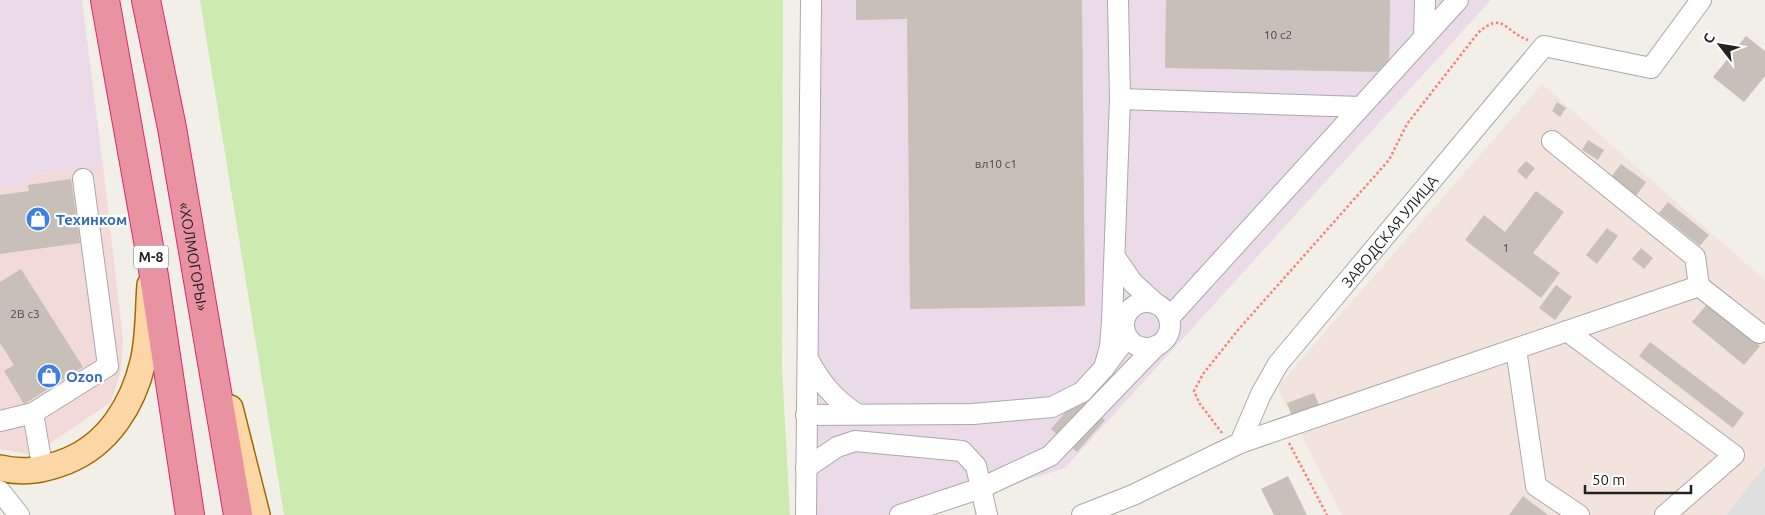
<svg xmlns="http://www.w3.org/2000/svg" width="1765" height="515" font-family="Ubuntu,sans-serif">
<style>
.residential{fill:#e0dfdf}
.commercial{fill:#f2dad9}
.industrial{fill:#ebdbe8}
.military{fill:#f3e3dd}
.grass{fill:#cdebb0}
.building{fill:#c7bfb8}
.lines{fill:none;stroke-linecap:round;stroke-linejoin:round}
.minor-casing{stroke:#a9a9a9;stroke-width:22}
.major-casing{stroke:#a06b00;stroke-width:28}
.highway-casing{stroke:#dc2a67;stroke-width:30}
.path{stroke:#fa8072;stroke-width:2.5;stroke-dasharray:2.5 2.5;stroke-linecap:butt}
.minor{stroke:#fff;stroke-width:20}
.major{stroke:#fcd6a4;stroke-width:25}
.highway{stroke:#e892a2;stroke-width:28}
.labels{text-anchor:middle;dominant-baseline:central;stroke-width:4.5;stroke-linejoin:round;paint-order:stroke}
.number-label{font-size:12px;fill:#4b4948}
.shield{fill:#fff;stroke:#646464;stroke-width:1}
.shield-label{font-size:14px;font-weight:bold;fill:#222}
.shop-label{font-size:15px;font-weight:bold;fill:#366cbe;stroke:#fff;text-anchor:start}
.street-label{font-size:15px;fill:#222;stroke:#fff}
</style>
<rect width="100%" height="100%" fill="#f2efe9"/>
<polygon class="residential" points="1765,465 1765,515 1726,515"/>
<polygon class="commercial" points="103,166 123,339 121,370 111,402 33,455 0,449 0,189 28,185 27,176"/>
<g class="industrial">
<polygon points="0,0 82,0 103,166 27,176 28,185 0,189"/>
<polygon points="805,0 1491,0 1065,468 915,515 806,515"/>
</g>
<polygon class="military" points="1542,84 1765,280 1765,465 1726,515 1342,515 1277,387"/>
<polygon class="grass" points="200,0 783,0 782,368 790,515 284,515"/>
<g class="building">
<polygon points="856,0 1082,0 1085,306 910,309 907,19 856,20"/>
<polygon points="1166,0 1390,0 1389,72 1165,68"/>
<polygon points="1746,36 1765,51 1765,76 1744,102 1713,77"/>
<polygon points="1557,102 1566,108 1560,117 1552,111"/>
<polygon points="1588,140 1604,150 1598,160 1582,150"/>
<polygon points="1526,161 1535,168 1526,179 1517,171"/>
<polygon points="1621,164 1646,182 1636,196 1611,177"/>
<polygon points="71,179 80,243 0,254 0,195 29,191 28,185"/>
<polygon points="1536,191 1564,212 1533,253 1560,273 1541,298 1465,240 1484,215 1505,232"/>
<polygon points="1668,202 1709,235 1700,246 1659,213"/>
<polygon points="1607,228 1618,236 1597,264 1586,255"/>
<polygon points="1641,248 1653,258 1644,269 1632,259"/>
<polygon points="21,269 83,367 24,404 4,371 14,365 0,343 0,282"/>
<polygon points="1556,285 1572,297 1555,320 1539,308"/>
<polygon points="1708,303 1760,346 1744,365 1692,322"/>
<polygon points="1650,342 1744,413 1733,428 1639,356"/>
<polygon points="1314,393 1319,405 1292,416 1287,403"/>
<polygon points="1078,397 1105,420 1077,452 1051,429"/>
<polygon points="1288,476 1307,515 1274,515 1261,489"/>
<polygon points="1523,496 1548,515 1509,515"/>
</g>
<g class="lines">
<defs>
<g id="minor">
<polyline points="1424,37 1425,0"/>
<polyline points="1120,99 1361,107"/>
<polyline points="1552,141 1695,257 1699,286"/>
<polyline points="1115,257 1133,283 1154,302"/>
<circle cx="1147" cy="325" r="23"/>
<polyline points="1169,318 1458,0"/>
<polyline points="1567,331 1734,455 1665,515"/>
<polyline points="1516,349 1536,486 1579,515"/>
<path d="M808 359C821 383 834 399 857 414"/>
<polyline points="1104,368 1110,347 1112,321 1120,99 1118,0"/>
<polyline points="806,415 973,414 1052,407 1082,392 1104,368 1127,337"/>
<polyline points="0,421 33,413"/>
<polyline points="1240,443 1699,286 1759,333"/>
<polyline points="806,468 837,447 855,441 962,451 976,466 987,515"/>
<polyline points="43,471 33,413 108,366 83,179"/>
<polyline points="0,491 19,515"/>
<polyline points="806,515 811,0"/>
<polyline points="900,515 981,488 1050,456 1156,346"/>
<path id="s1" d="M1082 515 1133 495 1240 443 1261 394 1278 364 1544 46 1651 68 1701 0"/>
</g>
<g id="major">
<polyline points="230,408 257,515"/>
<path d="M0 468C24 474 44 470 67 461 109 444 133 404 143 362 149 338 148 310 150 285"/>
</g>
<g id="highway">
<polyline points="105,0 152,263 190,515"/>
<path id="s2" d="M146 0 172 128 238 515"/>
</g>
</defs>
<use href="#minor" class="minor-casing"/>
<use href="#major" class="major-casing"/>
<use href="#highway" class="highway-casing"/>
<g class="path">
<path d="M1222 433 1200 404 1194 391 1203 374 1238 330 1389 160 1407 124 1478 33C1503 10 1505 32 1528 40"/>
<polyline points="1289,443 1327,515"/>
</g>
<use href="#minor" class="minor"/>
<use href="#major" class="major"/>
<use href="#highway" class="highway"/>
</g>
<defs>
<symbol id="shop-disc" viewBox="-11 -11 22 22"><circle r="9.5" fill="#3f7fe0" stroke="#fff"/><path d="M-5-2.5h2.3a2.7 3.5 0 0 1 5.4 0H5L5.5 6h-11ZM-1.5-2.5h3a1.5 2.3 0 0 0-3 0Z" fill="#fff"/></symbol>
</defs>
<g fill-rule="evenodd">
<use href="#shop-disc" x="24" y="205" width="28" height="28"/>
<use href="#shop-disc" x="35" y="362" width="28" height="28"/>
</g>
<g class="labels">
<g class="number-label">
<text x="1278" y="34">10 с2</text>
<text x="996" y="163">вл10 с1</text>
<text x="1506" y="247">1</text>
<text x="25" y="313">2В с3</text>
</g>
<rect class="shield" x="133.5" y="245.5" width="35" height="23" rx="4"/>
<g class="shield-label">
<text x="151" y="257">М-8</text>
</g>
<g class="shop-label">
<text x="56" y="219">Техинком</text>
<text x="66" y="376">Ozon</text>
</g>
<g class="street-label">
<text stroke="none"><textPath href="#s1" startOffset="435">ЗАВОДСКАЯ УЛИЦА</textPath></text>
<text stroke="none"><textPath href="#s2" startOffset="261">«ХОЛМОГОРЫ»</textPath></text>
</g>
</g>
<g transform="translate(1720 45) rotate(301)" stroke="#ffffff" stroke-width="4" paint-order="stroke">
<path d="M0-4L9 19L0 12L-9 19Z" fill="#222222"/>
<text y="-8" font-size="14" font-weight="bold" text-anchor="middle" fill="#222222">С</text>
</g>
<path d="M1585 485v8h106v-8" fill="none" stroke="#222222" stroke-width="2.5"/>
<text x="1592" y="485" font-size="15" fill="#222222" stroke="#ffffff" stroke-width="4" paint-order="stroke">50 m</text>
</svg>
